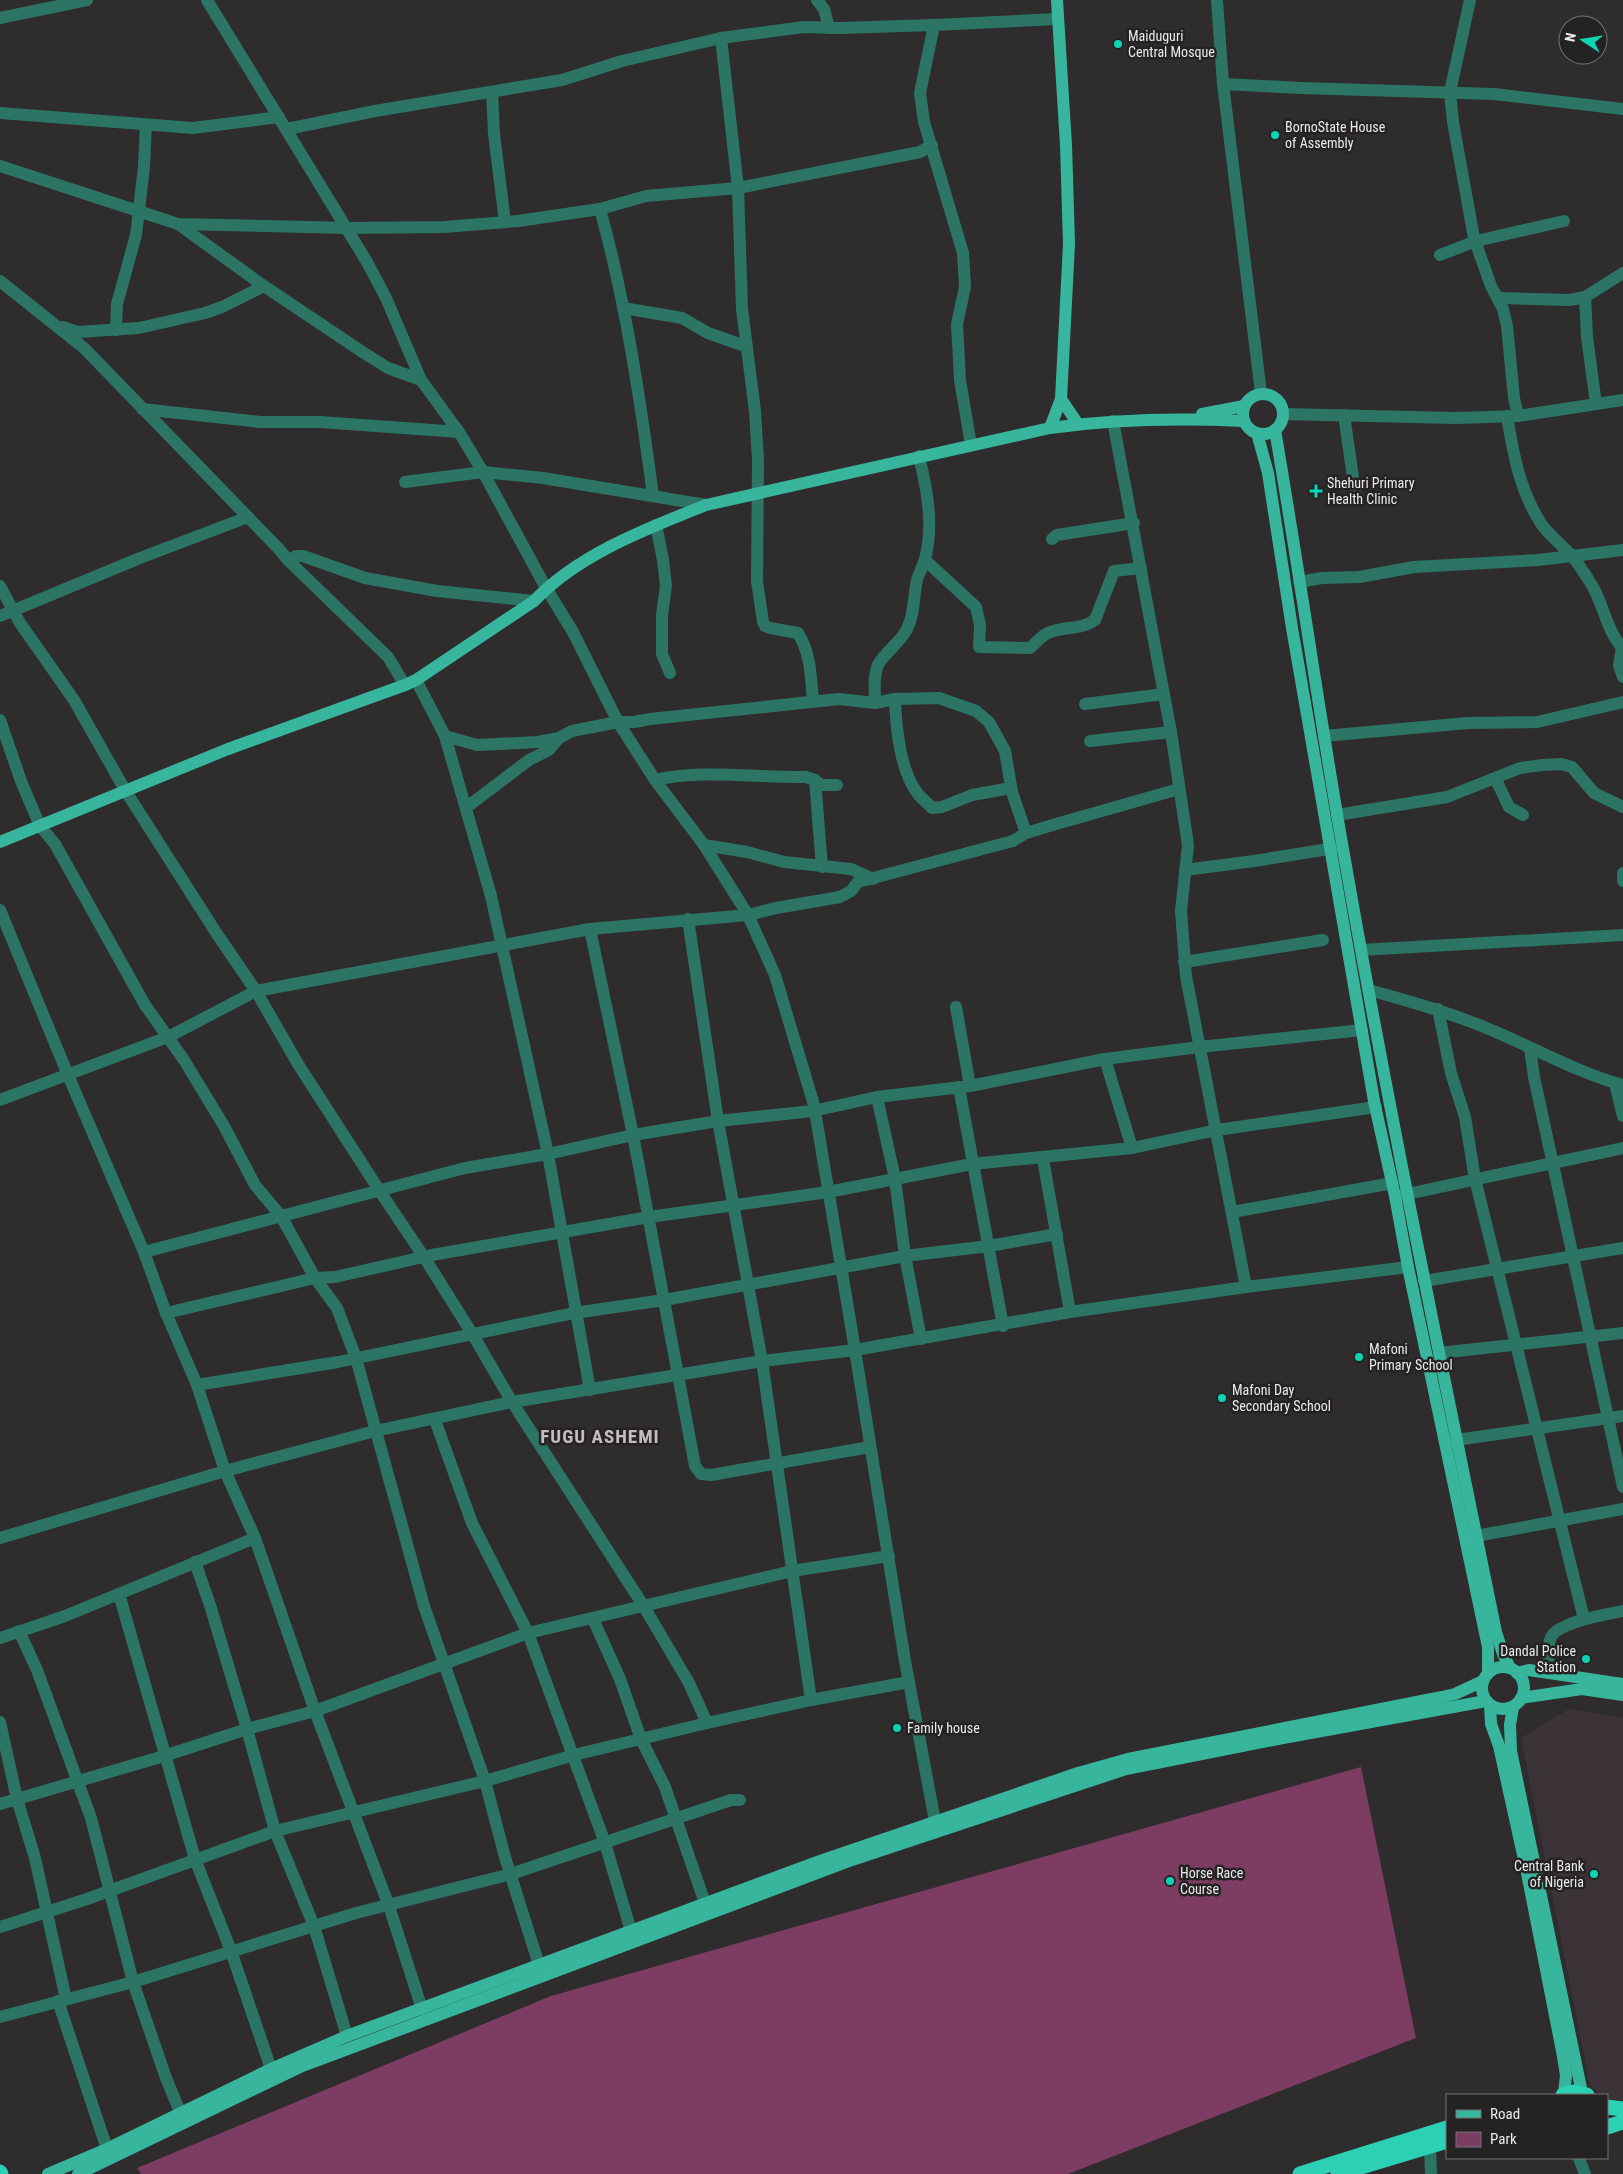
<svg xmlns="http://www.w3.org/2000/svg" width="1623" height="2174" font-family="'Roboto Condensed',sans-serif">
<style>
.built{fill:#3c3338}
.green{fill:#7d3d63}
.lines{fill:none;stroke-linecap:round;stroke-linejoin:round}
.minor{stroke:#2c7565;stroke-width:12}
.major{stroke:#37b69d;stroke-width:12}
.highway{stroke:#2cd1b3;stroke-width:15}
.poi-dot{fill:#09d5b5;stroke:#252224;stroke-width:2}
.labels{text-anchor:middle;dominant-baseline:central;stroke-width:5;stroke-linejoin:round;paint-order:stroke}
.poi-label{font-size:14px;fill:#eceaeb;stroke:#252224;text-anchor:start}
.district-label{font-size:19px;font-weight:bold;letter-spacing:1px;fill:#c2bec0;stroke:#252224}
</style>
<rect width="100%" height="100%" fill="#2f2c2e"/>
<polygon class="built" points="1569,1709 1623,1718 1623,2101 1607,2099 1607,2095 1600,2095 1590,2084 1521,1738"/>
<polygon class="green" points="1361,1767 1416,2038 1068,2174 141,2174 137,2168 551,1996"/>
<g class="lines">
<g class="minor">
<polyline points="207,0 367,262 386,298 421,380 459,432 483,472 546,588 573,632 618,722 655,780 704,845 748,915 775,975 814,1105 855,1350 905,1661 935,1821"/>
<polyline points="817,0 824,9 829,28"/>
<polyline points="1217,0 1223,84 1261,393"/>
<polyline points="1470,0 1450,92 1453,122 1474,238 1491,286 1503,309 1507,326 1514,398 1518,416"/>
<polyline points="0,18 87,0"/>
<polyline points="934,25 920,93 924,122 963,253 965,287 957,324 960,380 971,445"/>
<path d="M721 38 738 188 742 309 755 411 758 460 757 581 763 622 765 626 770 628 798 633C811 654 811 678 813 702"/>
<polyline points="1223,84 1302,88 1494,94 1623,109"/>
<polyline points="492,92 494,134 505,222"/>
<polyline points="0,113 193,128 279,117"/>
<polyline points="287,129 375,111 562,80 622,61 721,38 804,27 839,28 934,25 1058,19"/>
<polyline points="0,166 178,224 348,228 444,227 518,221 600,209 646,196 738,188 920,152 932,145"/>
<path d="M600 209C626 303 640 399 653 495"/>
<polyline points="178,224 264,286 364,353 388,368 421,380"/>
<polyline points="1440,255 1476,241 1564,221"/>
<polyline points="0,281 84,348 278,548 289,561 388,657 405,685"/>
<polyline points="1585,297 1587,337 1596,404"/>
<polyline points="1499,298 1570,300 1585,297 1623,273"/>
<polyline points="623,308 682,318 708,333 745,346"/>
<polyline points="63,327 77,332 139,328 205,313 222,307 264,286"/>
<polyline points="116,330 117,304 136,235 144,167 146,125"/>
<polyline points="142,409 260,422 320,422 459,432"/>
<polyline points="1283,414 1456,418 1518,416 1623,400"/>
<polyline points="1344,415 1355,491"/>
<path d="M1507 416C1513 453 1520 492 1542 525 1550 536 1562 545 1571 555 1579 564 1587 577 1593 587 1604 607 1607 631 1623 649"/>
<polyline points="1113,421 1171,732 1188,845 1181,911 1186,976 1246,1287"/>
<polyline points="405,482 483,472 543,478 706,505"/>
<polyline points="656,525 663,560 666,586 662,615 662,654 670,673"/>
<polyline points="1052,539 1057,535 1134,523"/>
<path d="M925 560 976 607 980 625 979 647 1030 648C1036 643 1041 636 1048 633 1064 626 1081 630 1095 620L1114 571 1141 568"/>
<polyline points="289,561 296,556 303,556 365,578 437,591 534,601"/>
<polyline points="1299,582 1322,578 1359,577 1414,567 1538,560 1623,550"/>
<polyline points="0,586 20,623 74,700 125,790 217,934 256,991 298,1064 379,1190 424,1257 473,1335 512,1402 643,1605 689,1683 707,1723"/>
<polyline points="0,616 140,558 248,517"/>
<polyline points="1622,648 1619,665 1623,677"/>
<polyline points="416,680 445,736 491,896 548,1154 590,1390"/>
<path d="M895 699C896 727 900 771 918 794 922 799 928 803 932 808L942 807 972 795 1011 788"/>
<path d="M875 703C875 691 873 676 878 665 884 653 901 642 907 629 915 613 913 597 917 580 919 573 923 566 925 559 934 525 927 489 919 456"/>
<polyline points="1085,704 1164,694"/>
<polyline points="0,720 21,781 40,826 55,844 145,1005 184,1060 224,1126 255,1185 281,1216 315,1278 337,1308 356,1358 424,1606 485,1781 505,1857 539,1965"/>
<polyline points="445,736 477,745 538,742 559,738 572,731 618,722 634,722 650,719 839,699 875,703 895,699 939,698 976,711 989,722 1005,751 1012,792 1026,833"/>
<polyline points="1324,736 1468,723 1537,722 1623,702"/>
<polyline points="1090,741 1171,732"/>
<polyline points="1493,779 1497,782 1509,807 1523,815"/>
<path d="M655 780C703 769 756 778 806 777L815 780 821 785H837"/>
<polyline points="815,780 822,867"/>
<polyline points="467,807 529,760 549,750 559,738"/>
<polyline points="1337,815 1447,797 1520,768 1542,765 1561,764 1572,767 1594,793 1623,807"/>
<polyline points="704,845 747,852 784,862 851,869 873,879"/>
<polyline points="1185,870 1254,861 1341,847"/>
<polyline points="1623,873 1623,881"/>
<polyline points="0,910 68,1075 144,1252 166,1313 197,1385 225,1471 255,1538 315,1711 389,1906 422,2009"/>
<polyline points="688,919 718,1121 762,1361 811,1700"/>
<polyline points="590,929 633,1135 695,1466 701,1474 711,1475 870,1447"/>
<polyline points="1361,950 1623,935"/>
<polyline points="1184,962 1323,940"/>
<path d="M1369 990C1412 1002 1455 1014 1496 1032 1538 1050 1579 1073 1623 1085"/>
<polyline points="956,1007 970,1086"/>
<polyline points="1438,1009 1451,1073 1465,1117 1475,1179 1584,1619"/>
<polyline points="1530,1049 1534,1077 1623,1487"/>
<polyline points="1105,1059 1132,1148"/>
<polyline points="1615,1083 1623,1116"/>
<polyline points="959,1087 1003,1326"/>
<polyline points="877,1097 895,1179 905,1256 921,1339"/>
<polyline points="0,1100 168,1037 256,991 590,929 748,915 776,908 840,897 851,891 858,882 1013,841 1026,833 1056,824 1179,789"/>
<polyline points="1043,1159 1070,1312"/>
<polyline points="1398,1196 1623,1148"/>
<polyline points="1232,1212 1393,1183"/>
<polyline points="144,1252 465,1168 548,1154 633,1135 718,1121 813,1111 877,1097 970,1086 1105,1059 1199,1047 1362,1030"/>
<polyline points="1424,1281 1623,1248"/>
<polyline points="166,1313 315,1278 335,1277 432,1255 649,1217 828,1192 972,1164 1132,1148 1217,1130 1376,1107"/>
<polyline points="1439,1353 1623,1333"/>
<polyline points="197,1385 338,1362 574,1313 664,1300 905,1256 989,1246 1057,1234"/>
<polyline points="435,1420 472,1523 528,1633 605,1843 631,1931"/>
<polyline points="1456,1440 1623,1416"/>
<polyline points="1476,1536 1623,1509"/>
<polyline points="0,1538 225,1471 375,1431 512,1402 762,1361 855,1350 1070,1312 1246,1287 1408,1267"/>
<polyline points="195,1562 210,1605 247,1729 275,1831 314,1926 347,2036"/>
<polyline points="119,1594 195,1859 231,1951 271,2069"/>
<polyline points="593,1619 620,1679 641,1739 665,1787 705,1903"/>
<polyline points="19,1631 37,1670 91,1818 133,1982 166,2078 180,2112"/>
<polyline points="0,1638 65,1616 255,1538"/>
<path d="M1549 1672C1549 1661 1547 1647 1551 1637 1559 1622 1607 1614 1623 1611"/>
<polyline points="0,1722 17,1799 35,1858 47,1913 66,1999"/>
<polyline points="0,1804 164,1756 247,1729 315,1711 528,1633 792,1571 889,1556"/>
<polyline points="0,1927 87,1899 275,1831 485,1781 574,1755 707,1723 811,1700 909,1682"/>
<polyline points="58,2001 107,2149"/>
<polyline points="0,2017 133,1982 356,1913 511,1874 731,1800 740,1800"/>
<polyline points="1430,2146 1431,2174"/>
<polyline points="1579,2158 1585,2174"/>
</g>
<g class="major">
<circle cx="1263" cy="414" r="20"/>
<polyline points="1061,399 1078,424"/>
<polyline points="1202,414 1244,406"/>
<polyline points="1050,428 1061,399 1069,244 1066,145 1057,0"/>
<path d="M1275 430C1300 575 1320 721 1346 866 1391 1123 1444 1377 1496 1632L1503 1654 1510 1668"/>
<polyline points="1257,433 1268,473 1292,628 1374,1101 1395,1196 1408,1267 1488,1647 1488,1673"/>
<path d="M0 842 228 749 405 685 416 680 534 601C579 554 646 529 706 505L1050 428C1115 419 1179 418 1244 421"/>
<circle cx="1503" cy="1688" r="21"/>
<polyline points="1517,1673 1529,1670 1623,1684"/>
<polyline points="1521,1698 1582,1689 1623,1695"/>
<polyline points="1490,1705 1491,1724 1499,1746 1527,1873 1562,2051 1566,2075 1564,2094"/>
<polyline points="1513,1707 1510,1725 1511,1751 1582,2093"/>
<polyline points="48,2174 107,2149 271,2069 347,2036 820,1861 1078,1773 1128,1759 1442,1697 1455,1694 1483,1681"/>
<polyline points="78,2174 300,2067 852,1860 1126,1769 1283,1738 1486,1701"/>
</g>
<g class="highway">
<polyline points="1563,2095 1573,2092 1587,2095"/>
<polyline points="1607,2107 1623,2109"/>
<polyline points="1607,2127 1623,2122"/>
<polyline points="0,2172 1,2174"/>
<polyline points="1300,2174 1447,2128"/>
<polyline points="1338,2174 1447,2141"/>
</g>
</g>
<g class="poi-dot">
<circle cx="1118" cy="44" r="5"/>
<circle cx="1275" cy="135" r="5"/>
<path d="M1313.5 483.5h5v5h5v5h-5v5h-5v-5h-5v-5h5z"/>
<circle cx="1359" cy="1357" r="5"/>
<circle cx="1222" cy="1398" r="5"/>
<circle cx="1586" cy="1659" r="5"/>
<circle cx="897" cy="1728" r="5"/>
<circle cx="1594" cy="1874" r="5"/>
<circle cx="1170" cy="1881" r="5"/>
</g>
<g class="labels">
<g class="poi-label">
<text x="1128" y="36">Maiduguri<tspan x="1128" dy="16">Central Mosque</tspan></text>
<text x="1285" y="127">BornoState House<tspan x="1285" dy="16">of Assembly</tspan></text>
<text x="1327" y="483">Shehuri Primary<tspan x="1327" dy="16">Health Clinic</tspan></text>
<text x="1369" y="1349">Mafoni<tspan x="1369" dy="16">Primary School</tspan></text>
<text x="1232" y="1390">Mafoni Day<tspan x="1232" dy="16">Secondary School</tspan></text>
<text x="1576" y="1651" text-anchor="end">Dandal Police<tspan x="1576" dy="16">Station</tspan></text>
<text x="907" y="1728">Family house</text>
<text x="1584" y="1866" text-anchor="end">Central Bank<tspan x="1584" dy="16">of Nigeria</tspan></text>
<text x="1180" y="1873">Horse Race<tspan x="1180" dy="16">Course</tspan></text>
</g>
<g class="district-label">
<text x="600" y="1436">FUGU ASHEMI</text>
</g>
</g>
<rect x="1446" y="2094" width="162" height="65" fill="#252224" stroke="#757274"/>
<rect x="1456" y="2110" width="25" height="8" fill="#37b69d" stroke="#757274"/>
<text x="1490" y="2119" font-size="15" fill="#eceaeb">Road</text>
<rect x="1456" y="2132" width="25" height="15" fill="#7d3d63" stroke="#757274"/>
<text x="1490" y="2144" font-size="15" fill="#eceaeb">Park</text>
<g transform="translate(1583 40) rotate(282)"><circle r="24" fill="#252224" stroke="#757274"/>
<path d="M0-4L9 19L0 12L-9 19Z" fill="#09d5b5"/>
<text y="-8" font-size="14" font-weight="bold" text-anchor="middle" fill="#eceaeb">N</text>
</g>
</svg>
